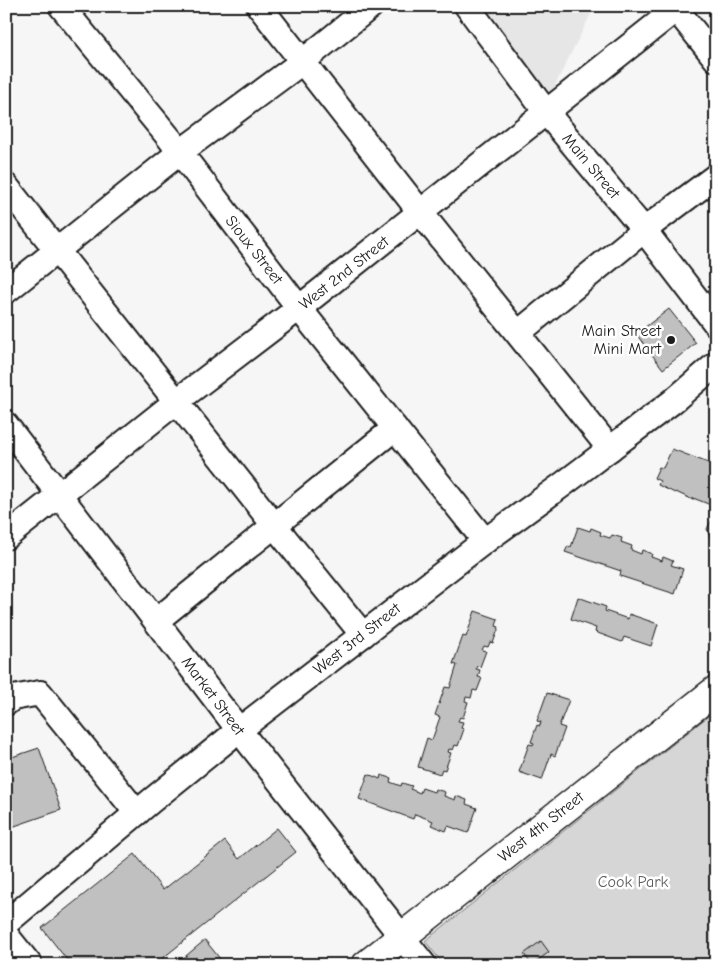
<svg xmlns="http://www.w3.org/2000/svg" width="722" height="971" font-family="'Comic Neue',sans-serif">
<style>
.built{fill:#e6e6e6}
.green{fill:#d6d6d6;stroke:#797979}
.building{fill:#c0c0c0;stroke:#1c1c1c}
.lines{fill:none;stroke-linecap:round;stroke-linejoin:round}
.minor-casing{stroke:#1c1c1c;stroke-width:28}
.major-casing{stroke:#1c1c1c;stroke-width:31}
.minor{stroke:#fff;stroke-width:24}
.major{stroke:#fff;stroke-width:28}
.poi-dot{fill:#1c1c1c;stroke:#fff;stroke-width:2}
.labels{text-anchor:middle;dominant-baseline:central;stroke-width:5;stroke-linejoin:round;paint-order:stroke}
.street-label{font-size:16px;fill:#1c1c1c;stroke:#fff}
.poi-label{font-size:16px;fill:#1c1c1c;stroke:#fff;text-anchor:end}
.park-label{font-size:16px;fill:#5d5d5d;stroke:#fff}
</style>
<rect width="100%" height="100%" fill="#f6f6f6"/>
<filter id="ink" filterUnits="userSpaceOnUse"><feTurbulence type="fractalNoise" baseFrequency=".02" numOctaves="2"/><feDisplacementMap in="SourceGraphic" scale="10" xChannelSelector="R" yChannelSelector="G"/><feConvolveMatrix kernelMatrix="1 2 1 2 8 2 1 2 1" color-interpolation-filters="sRGB"/></filter>
<g filter="url(#ink)">
<polygon class="built" points="480,6 595,6 549,97"/>
<polygon class="green" points="716,710 716,965 444,965 425,941"/>
<g class="building">
<polygon points="669,309 696,343 663,369 636,334"/>
<polygon points="672,449 716,466 716,507 693,498 693,500 676,492 675,493 658,485 660,481 654,478 659,467 663,468"/>
<polygon points="716,512 716,542 711,540 707,529"/>
<polygon points="578,527 590,531 591,528 601,532 600,535 610,538 612,535 622,538 621,542 632,546 631,550 641,554 642,550 652,554 651,557 662,561 663,557 673,561 671,565 683,569 675,594 620,576 621,571 565,552 568,546 571,547"/>
<polygon points="578,597 606,607 605,611 628,619 629,614 658,624 651,646 624,637 622,642 595,632 596,628 571,619"/>
<polygon points="475,611 498,619 496,626 499,627 493,643 490,642 488,647 484,646 482,650 486,651 480,667 477,666 476,669 480,670 478,677 482,678 477,691 473,690 471,698 466,697 465,701 468,702 463,718 460,717 458,721 463,722 461,728 464,729 458,746 455,745 453,750 449,749 448,752 451,753 445,770 442,769 440,774 418,767 427,738 432,740 440,717 435,715 445,687 450,688 457,665 453,664 463,636 466,637"/>
<polygon points="547,693 569,700 559,726 565,728 555,756 551,754 542,780 519,772 529,744 533,745 534,743 531,742 537,725 540,726 541,722 537,721"/>
<polygon points="39,748 61,810 6,829 6,759"/>
<polygon points="368,774 380,779 381,775 391,778 390,782 401,786 402,783 412,786 410,789 420,793 422,788 434,792 435,789 445,792 444,796 455,800 456,796 467,800 466,804 477,808 468,833 448,826 446,831 431,825 433,821 415,814 413,819 359,799"/>
<polygon points="277,828 296,852 154,965 71,965 42,928 135,854 163,890 225,841 239,859"/>
<polygon points="205,940 225,965 175,965"/>
<polygon points="541,941 549,952 532,965 524,954"/>
</g>
<g class="lines">
<defs>
<g id="minor">
<polyline points="61,6 170,139 299,308 485,541"/>
<polyline points="259,6 421,213 610,449"/>
<polyline points="467,6 546,112 644,230 716,324"/>
<polyline points="676,9 716,59"/>
<polyline points="6,186 274,525 363,635"/>
<polyline points="6,291 179,153 302,62 371,6"/>
<polyline points="518,333 644,230 716,176"/>
<polyline points="6,425 239,730 424,965"/>
<polyline points="6,537 177,401 299,308 680,6"/>
<polyline points="156,621 395,428"/>
<polyline points="6,703 13,698 40,693 137,813"/>
<polyline points="6,923 151,801 239,730 485,541 562,485 672,402 716,364"/>
<polyline points="6,935 30,965"/>
</g>
<polyline id="major" points="366,965 716,690"/>
</defs>
<use href="#minor" class="minor-casing"/>
<use href="#major" class="major-casing"/>
<use href="#minor" class="minor"/>
<use href="#major" class="major"/>
</g>
</g>
<circle class="poi-dot" cx="671" cy="340" r="5"/>
<g class="labels">
<g class="street-label">
<text transform="translate(591 166) rotate(50)">Main Street</text>
<text transform="translate(254 250) rotate(52)">Sioux Street</text>
<text transform="translate(344 273) rotate(-38)">West 2nd Street</text>
<text transform="translate(357 639) rotate(-38)">West 3rd Street</text>
<text transform="translate(213 696) rotate(53)">Market Street</text>
<text transform="translate(541 827) rotate(-38)">West 4th Street</text>
</g>
<g class="poi-label">
<text x="661" y="331">Main Street<tspan x="661" dy="18">Mini Mart</tspan></text>
</g>
<g class="park-label">
<text x="633" y="882">Cook Park</text>
</g>
</g>
<rect width="722" height="971" fill="none" stroke="#fff" stroke-width="25"/>
<rect x="12" y="12" width="697" height="946" fill="none" stroke="#1c1c1c" stroke-width="2" filter="url(#ink)"/>
</svg>
